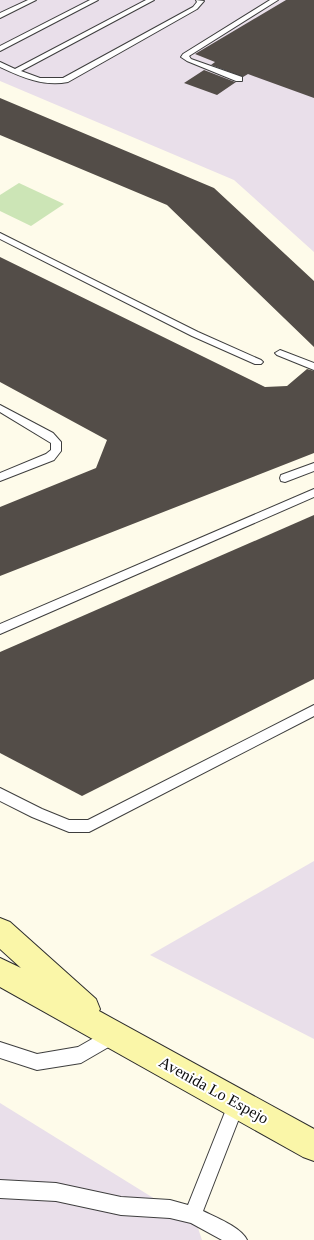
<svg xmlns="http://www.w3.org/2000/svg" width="314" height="1240" font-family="'Times New Roman',serif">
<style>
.industrial{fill:#e9dfea}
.green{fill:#cce5b6}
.building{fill:#534d48}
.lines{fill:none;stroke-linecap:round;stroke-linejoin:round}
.service-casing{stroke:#3e3e3e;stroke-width:2}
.secondary-casing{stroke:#2d2d2d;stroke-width:2}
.service{fill:#fff;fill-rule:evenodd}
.secondary{fill:#faf6a8;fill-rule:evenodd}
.labels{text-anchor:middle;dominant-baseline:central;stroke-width:4;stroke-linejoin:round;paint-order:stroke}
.near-street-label{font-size:16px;fill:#0b0b0b;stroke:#fff}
</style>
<rect width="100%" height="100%" fill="#fefbea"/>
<g class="industrial">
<polygon points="0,0 314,0 314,252 234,180 0,81"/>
<polygon points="314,861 314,1039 150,955"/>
<polygon points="0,1103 197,1225 202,1240 0,1240"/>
</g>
<polygon class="green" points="19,183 64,204 31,226 0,211 0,195"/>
<g class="building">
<polygon points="286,0 314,0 314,98 248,74 243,77 211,65 215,62 195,54"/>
<polygon points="204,70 235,82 236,82 217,95 184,83"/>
<polygon points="0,98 214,188 314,281 314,347 167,205 0,135"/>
<polygon points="0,257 265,387 287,386 307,369 314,371 314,453 0,576 0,507 96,468 107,440 0,382"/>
<polygon points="314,515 314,679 82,796 0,753 0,652"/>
</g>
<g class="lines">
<defs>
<g id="service">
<polygon points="28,0 36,0 0,18 0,13"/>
<polygon points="90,0 98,0 0,51 0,46"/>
<path d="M146 0H154L21 71 40 78H63L193 7 197 2 196 0 204 1 197 9 68 82C44 87 21 77 0 67V62L15 69Z"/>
<polygon points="270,0 278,0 189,56 191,59 242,77 242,81 236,81 187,61 181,57 183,54"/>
<polygon points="0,233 198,332 261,360 263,362 261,364 255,364 192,336 0,239"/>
<polygon points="280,350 314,363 314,370 277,355 275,353"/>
<polygon points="0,405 53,433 61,442 61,451 54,460 0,481 0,473 46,454 51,450 51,443 0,412"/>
<polygon points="314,463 314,471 285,482 281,481 280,478 281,475"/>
<polygon points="314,489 314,497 0,634 0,624"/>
<polygon points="314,705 314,716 89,832 69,832 32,817 0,801 0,788 42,809 69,820 88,820"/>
<polygon points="113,1027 119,1029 121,1035 119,1041 81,1063 37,1070 0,1058 0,1042 37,1054 78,1047"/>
<path d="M237 1095 243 1097 245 1103 203 1211C215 1217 241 1227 247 1240H222L191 1223 170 1218 121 1215 56 1201 0 1198V1180L56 1183 121 1197 170 1200 188 1205 231 1097Z"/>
</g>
<polygon id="secondary" points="0,918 10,922 96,999 100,1009 99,1011 314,1129 314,1161 303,1157 0,987 0,958 21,968 0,949"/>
</defs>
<use href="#service" class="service-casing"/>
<use href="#secondary" class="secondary-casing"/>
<use href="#service" class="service"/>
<use href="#secondary" class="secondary"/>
</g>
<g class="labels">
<g class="near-street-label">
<text transform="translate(214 1090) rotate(29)">Avenida Lo Espejo</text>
</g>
</g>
</svg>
